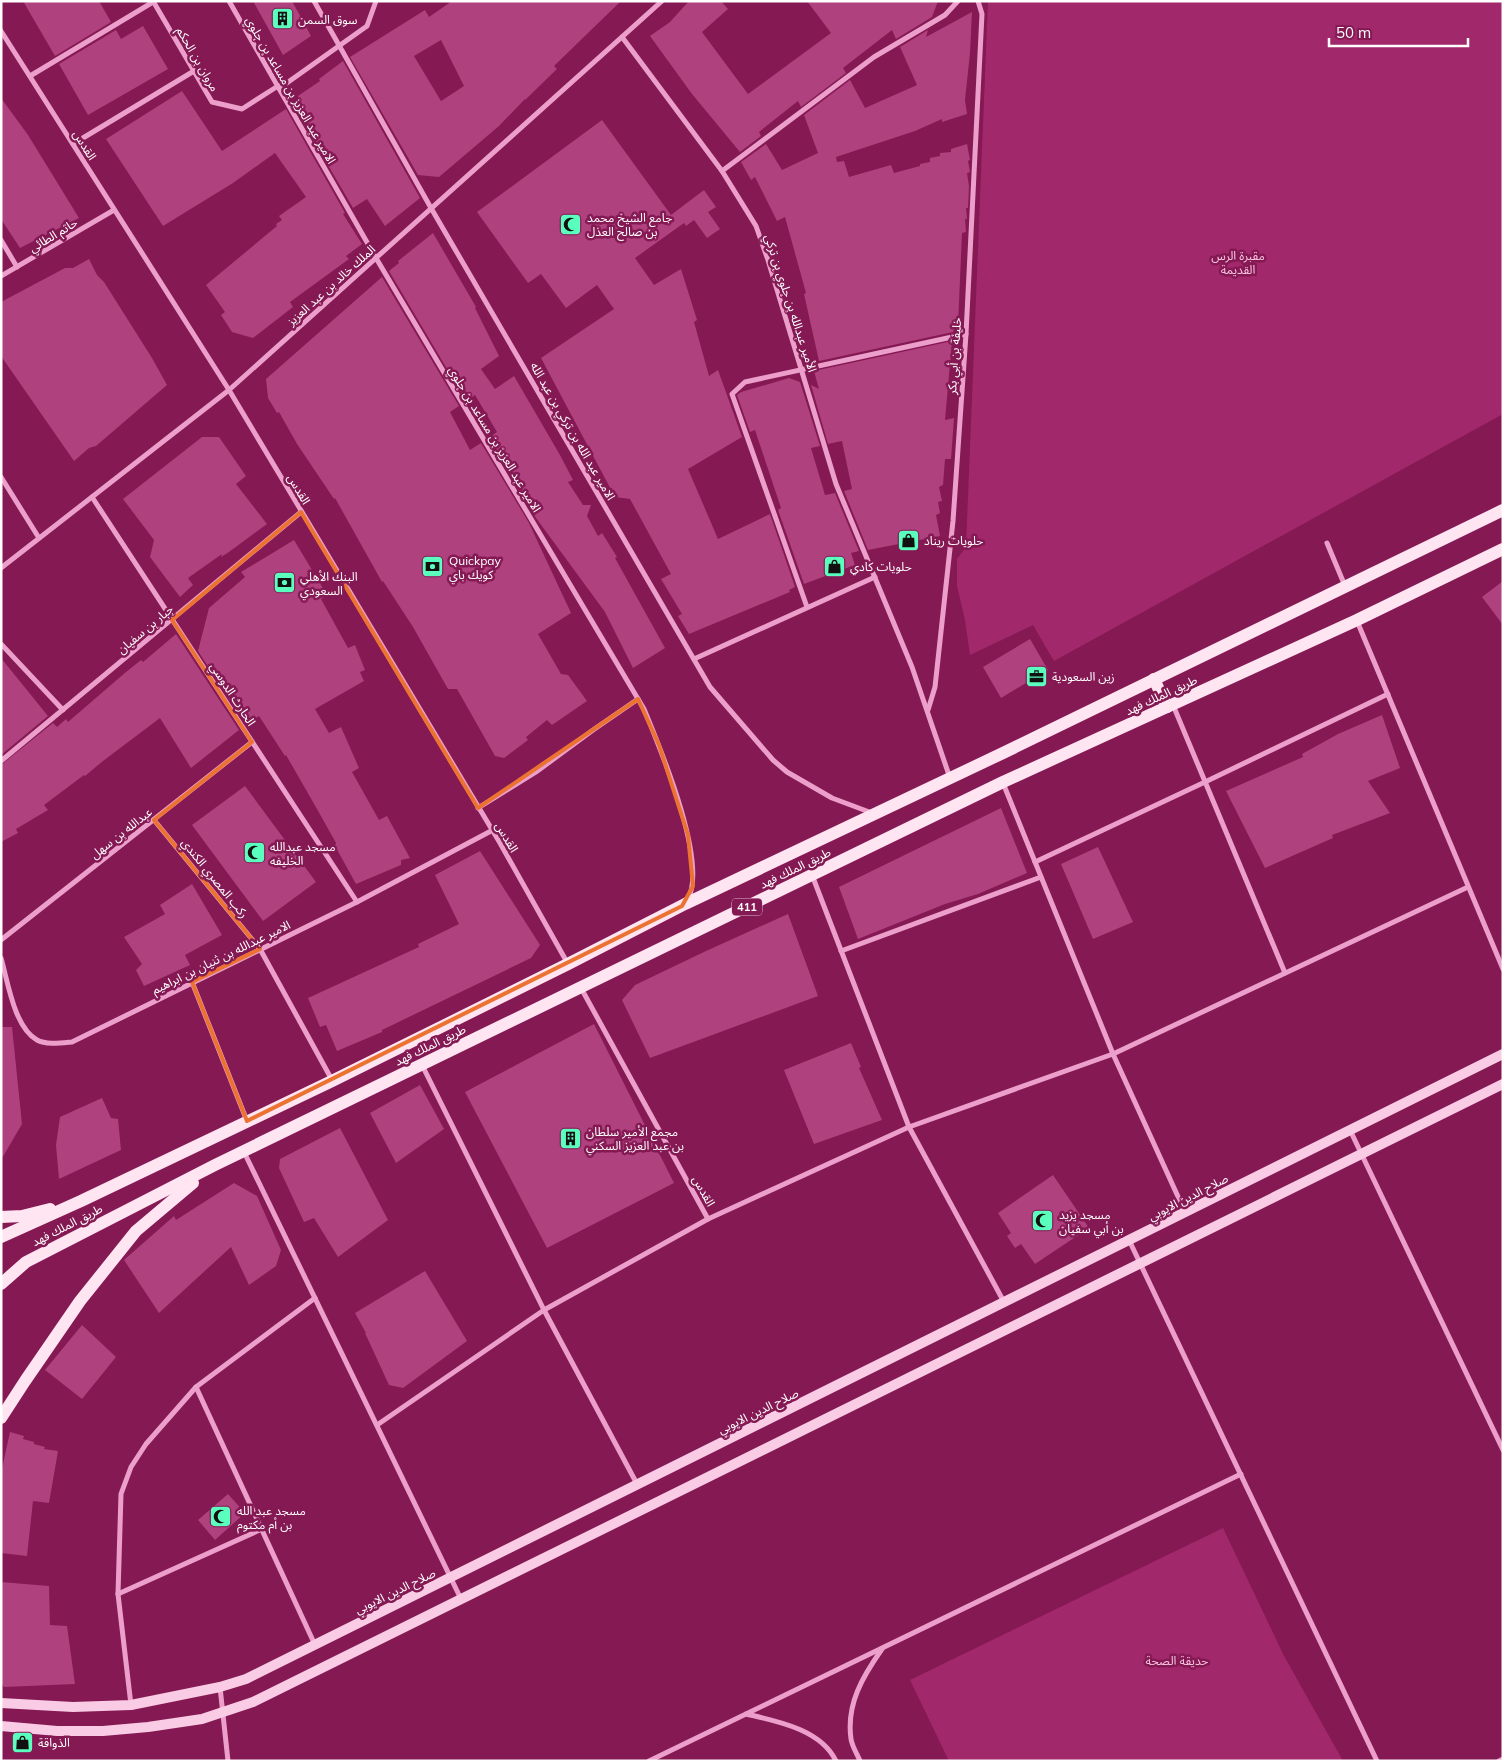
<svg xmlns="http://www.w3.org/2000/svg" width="1504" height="1762" font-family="Mulish,'Noto Sans Arabic',sans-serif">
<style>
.green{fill:#a2286c}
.building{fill:#ae417e;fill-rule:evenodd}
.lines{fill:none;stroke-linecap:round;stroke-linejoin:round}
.street{stroke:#ec9fca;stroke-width:5}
.secondary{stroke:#f9cbe4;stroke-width:10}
.primary{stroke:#ffe4f1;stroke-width:12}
.marked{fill:none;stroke:#eb7230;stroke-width:4;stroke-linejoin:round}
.labels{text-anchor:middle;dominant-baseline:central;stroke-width:5;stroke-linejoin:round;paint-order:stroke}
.shield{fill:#851954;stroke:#dabacc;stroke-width:1}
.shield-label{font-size:11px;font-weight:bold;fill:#fff}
.poi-label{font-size:12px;fill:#fff;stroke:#851954;text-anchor:start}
.street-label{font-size:12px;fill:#fff;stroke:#851954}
.park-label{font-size:12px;fill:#f9c4e2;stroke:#851954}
</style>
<rect width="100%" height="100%" fill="#851954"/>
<g class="green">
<polygon points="988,1 1503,1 1503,414 1054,661 1033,625 970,655 965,620 957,586 957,559 966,547"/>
<polygon points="1223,1528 1284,1656 1343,1761 949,1761 910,1680"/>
</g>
<g class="building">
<polygon points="23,1 99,1 111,22 55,56"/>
<polygon points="253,1 292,1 311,36 283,55"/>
<path d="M452 1H621L554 66 557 69 525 100V99L499 126 439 177 418 175 350 57 425 10 429 17ZM441 40 464 86 441 101 414 56Z"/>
<polygon points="689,1 721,1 728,9 702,32 748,94 831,33 807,1 938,1 932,17 896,39 892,30 843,68 846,73 801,107 798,101 759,132 761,136 740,152 692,94 650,36 670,22"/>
<polygon points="972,12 970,53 965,100 967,114 942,122 942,119 915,131 836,157 837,162 844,161 849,177 891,165 894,173 920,166 920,164 930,162 930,158 940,156 940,153 951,152 951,149 967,144 970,160 968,161 970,172 967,173 969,186 968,208 966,208 967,219 965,219 966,232 962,233 958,326 954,327 953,332 819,361 804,294 806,293 785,217 777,221 755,177 751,180 741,162 766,144 782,170 818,153 804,115 850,80 865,108 917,85 900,47 928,30 926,37"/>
<polygon points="143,26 168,69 88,115 59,64 116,30 121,39"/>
<polygon points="343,61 420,198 385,226 367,199 353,208 293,105 300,100 298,96 320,81 319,79"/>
<polygon points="182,91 222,151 286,109 345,213 343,214 362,244 346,256 349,259 290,302 293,307 253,338 232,332 221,315 225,312 206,285 277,226 276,224 282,220 279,216 306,197 275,153 233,183 163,226 106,139"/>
<polygon points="1,98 28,135 79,218 20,248 1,219"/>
<polygon points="602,120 671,215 704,190 716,207 708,212 720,229 707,238 694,220 686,226 684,223 635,258 654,285 681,269 697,320 694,322 709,376 718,370 742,437 688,469 718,539 770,514 795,587 789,590 790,592 689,634 678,616 682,614 661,579 671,574 630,499 615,497 541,358 614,309 597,285 566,308 541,274 528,283 477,212"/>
<polygon points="433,233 476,307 475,308 499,356 481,369 495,389 514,376 560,455 573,480 568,482 583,505 591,505 587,516 598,536 602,533 617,557 615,558 665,648 633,668 605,612 536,518 488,438 497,432 475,395 466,401 389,271 399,263 398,261"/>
<polygon points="89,259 97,275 104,282 152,358 167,385 96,446 89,448 74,461 1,356 1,302 65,268 73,268"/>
<polygon points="382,277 459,406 450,412 470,450 481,443 529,523 571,613 538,634 561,674 568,675 587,701 552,725 547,720 526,737 528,740 504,758 495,756 457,689 448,689 413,627 383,581 382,582 335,498 334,499 297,444 279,412 277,413 268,398 266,379"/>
<polygon points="952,341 945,420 954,418 951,459 945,459 943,485 939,487 942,501 938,502 940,513 936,515 940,536 868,550 844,491 852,489 842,441 828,444 811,385 819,389 814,371"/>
<polygon points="789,378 800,382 820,446 811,448 825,495 835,493 859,551 851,553 855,565 804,584 778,510 781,508 755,430 750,432 737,395 741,392"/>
<polygon points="202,437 219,437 246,476 236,484 267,524 229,552 221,557 222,554 188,578 193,585 180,597 150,557 154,540 123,499"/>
<polygon points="294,540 327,595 321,599 348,648 355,645 365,670 360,672 364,681 315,709 329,733 341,727 359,768 352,772 379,820 387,816 410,858 401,860 401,865 356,884 335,846 336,843 317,809 286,755 285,756 259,716 246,725 198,651 209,608 245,577 241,572"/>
<polygon points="1503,581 1503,625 1482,597"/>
<polygon points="176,634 239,730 191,768 160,718 103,761 85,776 84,775 44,805 48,810 16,829 18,833 1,842 1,765 53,723 57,727 66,719 68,722 126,672 141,660 143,662"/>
<polygon points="1030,639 1048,670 1001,698 983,667"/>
<polygon points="1,658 48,716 1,755"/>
<polygon points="1382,715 1400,768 1368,781 1390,813 1332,835 1333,838 1265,868 1226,791 1303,757 1302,754 1338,734"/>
<polygon points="245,786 316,882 263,921 192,825"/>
<polygon points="1001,808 1027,873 978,894 945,904 858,939 839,887"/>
<polygon points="1098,847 1133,922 1093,939 1061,864"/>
<polygon points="480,851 540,945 531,958 382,1030 382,1032 337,1051 326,1025 320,1027 308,998 419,947 418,944 459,924 435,875"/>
<polygon points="192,884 222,935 185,955 190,965 144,986 136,970 142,964 124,937 165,914 160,905"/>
<polygon points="788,914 818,996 650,1058 622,1000 635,985 706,951"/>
<polygon points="594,1024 674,1183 547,1248 465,1092"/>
<polygon points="1,1027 12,1027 22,1124 1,1160"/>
<polygon points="851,1043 861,1067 859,1068 882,1120 814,1144 784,1070"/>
<polygon points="420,1085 444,1129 396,1163 370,1113"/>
<polygon points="102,1098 111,1118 118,1119 121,1150 59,1179 56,1145 60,1117"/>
<polygon points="340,1128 388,1220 338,1257 314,1218 304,1222 279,1168 280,1159"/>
<polygon points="1053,1175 1089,1228 1035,1264 1021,1244 1015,1248 1007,1236 1011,1233 998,1213"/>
<polygon points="234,1183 257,1196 281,1250 276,1266 249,1285 231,1247 159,1313 124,1260 174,1216 176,1220"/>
<polygon points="425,1271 467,1341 403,1388 389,1385 365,1333 366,1333 355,1313"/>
<polygon points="82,1325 116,1357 82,1399 45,1370"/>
<polygon points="10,1432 24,1436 23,1439 34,1442 34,1444 45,1447 44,1449 58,1451 49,1503 33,1501 27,1556 1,1553 1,1473"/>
<polygon points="228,1494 245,1513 215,1540 198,1520"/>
<polygon points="1,1582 49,1586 50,1625 67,1626 75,1684 4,1687 1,1682"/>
</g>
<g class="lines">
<g class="street">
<polyline points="153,1 212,102 242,109 278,86 284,85 367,26 376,1"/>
<path d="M229 1 376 258 644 709C660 748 708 861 688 899"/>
<polyline points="314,1 431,208 710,687 773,760 787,772 832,798 872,813"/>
<polyline points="1,31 229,390 500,843 568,964"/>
<polyline points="622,37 722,171 756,226 768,260 836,484 912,667 950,778"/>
<polyline points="30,76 153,2"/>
<polyline points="73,144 194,71"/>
<polyline points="722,171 874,57 945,15 958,1"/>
<polyline points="1,240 17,267"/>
<polyline points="1,276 114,210"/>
<polyline points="1,477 39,538"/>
<polyline points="92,497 357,902"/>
<polyline points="1327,543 1345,586"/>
<polyline points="1,568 229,390 662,1"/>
<polyline points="807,607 732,394 745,382 966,334"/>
<polyline points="1357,621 1503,969"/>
<polyline points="1,644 63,710"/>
<polyline points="694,659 875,577"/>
<polyline points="1173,705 1285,973"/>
<polyline points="928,710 935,687 953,521 966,334 982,14 978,1"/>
<polyline points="1,761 301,512"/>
<polyline points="1003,783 1113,1054 1185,1212"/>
<polyline points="478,808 536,772 593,730 638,699"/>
<polyline points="154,820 260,949 332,1080"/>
<polyline points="1035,862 1205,782 1388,694"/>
<polyline points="812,875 909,1127 1004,1302"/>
<polyline points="1,940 252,742"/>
<polyline points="841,951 1041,877"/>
<path d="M1 958C8 982 14 1027 37 1040 46 1045 61 1043 72 1042L357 902 491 831"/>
<polyline points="192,982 247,1121"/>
<polyline points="581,988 708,1219"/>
<polyline points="422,1065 544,1310 637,1484"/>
<polyline points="1350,1130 1503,1450"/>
<polyline points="244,1152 461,1599"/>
<polyline points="1129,1240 1377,1761"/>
<polyline points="196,1387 315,1645"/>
<polyline points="377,1425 544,1310 708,1219 909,1127 1113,1054 1468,887"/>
<polyline points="118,1594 262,1529"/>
<polyline points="220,1687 228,1761"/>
<polyline points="131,1705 118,1594 121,1494 131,1467 146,1444 196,1387 315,1298"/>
<path d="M746 1714C776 1721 821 1729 836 1761"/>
<polyline points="649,1761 1241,1474"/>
<path d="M860 1761C857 1754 852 1746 851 1739 846 1704 863 1676 882 1649"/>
<polyline points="1499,1761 1503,1759"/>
</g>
<g class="secondary">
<polyline points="1,1703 73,1707 131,1705 220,1687 246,1679 1503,1054"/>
<polyline points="1,1726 57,1731 103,1731 148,1727 202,1719 253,1702 1503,1084"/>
</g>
<g class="primary">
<polyline points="1154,679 1167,707"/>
<polyline points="1,1217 22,1216 50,1209"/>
<polyline points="1,1237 81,1201 332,1081 568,964 685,904 1003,753 1503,510"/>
<polyline points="1,1284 26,1262 215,1165 1003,782 1357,620 1503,549"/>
<polyline points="1,1418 25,1381 80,1301 136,1231 193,1183"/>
</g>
</g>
<path class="marked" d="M301 512 478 808 638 699 659 745 688 835 693 886 682 906 247 1121 192 982 260 949 154 820 252 742 172 620Z"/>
<defs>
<symbol id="building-square" viewBox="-11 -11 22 22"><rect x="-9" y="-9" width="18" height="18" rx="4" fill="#5affbe" stroke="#851954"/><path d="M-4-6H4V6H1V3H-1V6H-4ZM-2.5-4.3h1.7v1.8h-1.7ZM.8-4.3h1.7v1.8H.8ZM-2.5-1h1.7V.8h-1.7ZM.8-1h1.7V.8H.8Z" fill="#111"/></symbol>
<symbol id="mosque-square" viewBox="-11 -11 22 22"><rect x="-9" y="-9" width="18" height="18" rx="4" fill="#5affbe" stroke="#851954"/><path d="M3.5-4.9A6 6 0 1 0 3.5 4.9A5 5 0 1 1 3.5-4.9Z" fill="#111"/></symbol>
<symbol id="shop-square" viewBox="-11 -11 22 22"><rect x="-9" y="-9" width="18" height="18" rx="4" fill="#5affbe" stroke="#851954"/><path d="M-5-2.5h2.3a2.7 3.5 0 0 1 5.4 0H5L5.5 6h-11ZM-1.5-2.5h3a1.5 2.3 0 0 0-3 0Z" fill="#111"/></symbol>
<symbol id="bank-square" viewBox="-11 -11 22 22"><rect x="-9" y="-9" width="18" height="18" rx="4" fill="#5affbe" stroke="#851954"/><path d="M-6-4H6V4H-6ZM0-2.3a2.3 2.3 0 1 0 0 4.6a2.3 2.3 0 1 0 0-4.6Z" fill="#111"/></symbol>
<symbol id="office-square" viewBox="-11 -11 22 22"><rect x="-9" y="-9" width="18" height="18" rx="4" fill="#5affbe" stroke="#851954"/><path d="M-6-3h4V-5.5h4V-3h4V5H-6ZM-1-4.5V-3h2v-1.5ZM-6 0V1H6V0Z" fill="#111"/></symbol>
</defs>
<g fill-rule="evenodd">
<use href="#building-square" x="270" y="6" width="25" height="25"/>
<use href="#mosque-square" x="558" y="212" width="25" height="25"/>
<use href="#shop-square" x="896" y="528" width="25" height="25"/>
<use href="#shop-square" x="822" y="554" width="25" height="25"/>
<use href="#bank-square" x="420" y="554" width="25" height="25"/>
<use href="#bank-square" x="272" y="570" width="25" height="25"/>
<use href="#office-square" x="1024" y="664" width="25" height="25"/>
<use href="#mosque-square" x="242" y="840" width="25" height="25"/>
<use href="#building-square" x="558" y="1126" width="25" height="25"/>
<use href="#mosque-square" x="1030" y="1208" width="25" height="25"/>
<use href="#mosque-square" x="208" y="1504" width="25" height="25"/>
<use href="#shop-square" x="10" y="1730" width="25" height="25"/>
</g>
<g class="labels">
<rect class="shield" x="732" y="898.5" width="30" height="17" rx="4"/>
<g class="shield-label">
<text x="747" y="907">411</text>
</g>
<g class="poi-label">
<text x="298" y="19">سوق السمن</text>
<text x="587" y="217">جامع الشيخ محمد<tspan x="587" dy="14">بن صالح العذل</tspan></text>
<text x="924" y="540">حلويات ريناد</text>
<text x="449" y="560">Quickpay<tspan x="449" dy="14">كويك باي</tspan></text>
<text x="850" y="566">حلويات كادي</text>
<text x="300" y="576">البنك الأهلي<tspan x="300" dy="14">السعودي</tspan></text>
<text x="1052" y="676">زين السعودية</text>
<text x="270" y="846">مسجد عبدالله<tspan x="270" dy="14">الخليفه</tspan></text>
<text x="586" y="1131">مجمع الأمير سلطان<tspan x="586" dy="14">بن عبد العزيز السكني</tspan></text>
<text x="1059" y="1214">مسجد يزيد<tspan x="1059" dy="14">بن أبي سفيان</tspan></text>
<text x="237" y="1510">مسجد عبد الله<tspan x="237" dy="14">بن أم مكتوم</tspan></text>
<text x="38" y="1742">الذواقة</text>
</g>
<g class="street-label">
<text transform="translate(198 59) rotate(60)">مروان بن الحكم</text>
<text transform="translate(291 90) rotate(60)">الامير عبد العزيز بن مساعد بن جلوي</text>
<text transform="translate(85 145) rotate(58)">القدس</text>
<text transform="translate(53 235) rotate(-31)">حاتم الطائي</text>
<text transform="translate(331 285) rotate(-42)">الملك خالد بن عبد العزيز</text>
<text transform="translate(791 303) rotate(72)">الأمير عبدالله بن جلوي بن تركي</text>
<text transform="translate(954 356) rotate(-86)">خليفة بن أبي بكر</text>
<text transform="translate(573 431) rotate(60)">الامير عبد الله بن تركي بن عبد الله</text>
<text transform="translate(495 439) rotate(59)">الامير عبد العزيز بن مساعد بن جلوي</text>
<text transform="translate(299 489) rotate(59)">القدس</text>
<text transform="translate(145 629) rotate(-40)">جبار بن سفيان</text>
<text transform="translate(233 694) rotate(57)">الحارث الدوسي</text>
<text transform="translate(1161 695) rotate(-25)">طريق الملك فهد</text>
<text transform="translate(121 833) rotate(-38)">عبدالله بن سهل</text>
<text transform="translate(507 837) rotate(59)">القدس</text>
<text transform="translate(795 868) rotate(-26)">طريق الملك فهد</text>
<text transform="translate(215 878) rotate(51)">ركب المصري الكندي</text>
<text transform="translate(221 957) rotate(-26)">الامير عبدالله بن ثنيان بن ابراهيم</text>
<text transform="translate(430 1045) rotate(-26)">طريق الملك فهد</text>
<text transform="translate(704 1191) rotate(61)">القدس</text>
<text transform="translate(1188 1197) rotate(-27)">صلاح الدين الايوبي</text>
<text transform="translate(67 1225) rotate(-27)">طريق الملك فهد</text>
<text transform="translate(758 1411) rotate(-26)">صلاح الدين الايوبي</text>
<text transform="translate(395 1591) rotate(-26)">صلاح الدين الايوبي</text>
</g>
<g class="park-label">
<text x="1238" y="255">مقبرة الرس<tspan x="1238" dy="14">القديمة</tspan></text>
<text x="1177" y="1660">حديقة الصحة</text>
</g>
</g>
<rect width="1504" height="1762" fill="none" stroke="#ffffff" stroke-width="5"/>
<path d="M1329 38v8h139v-8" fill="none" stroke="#ffffff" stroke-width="2.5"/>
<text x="1336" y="38" font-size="15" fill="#ffffff" stroke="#851954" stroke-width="4" paint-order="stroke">50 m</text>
</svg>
